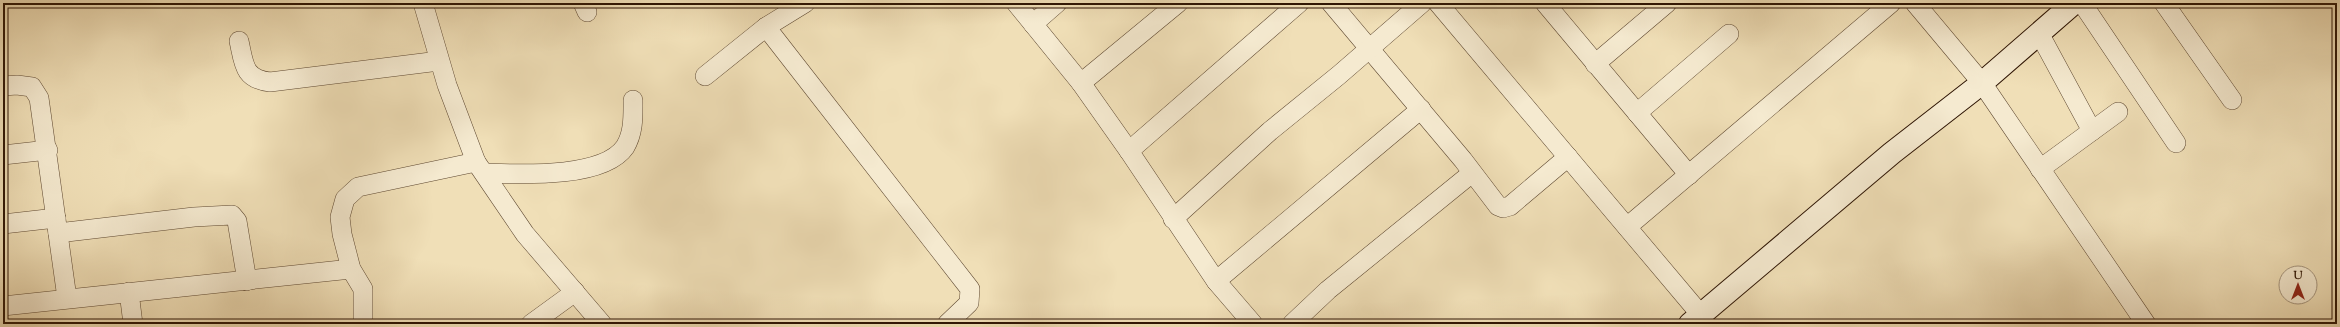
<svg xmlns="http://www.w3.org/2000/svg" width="2340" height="327" font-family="'Sorts Mill Goudy',serif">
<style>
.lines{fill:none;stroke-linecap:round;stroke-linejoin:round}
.street-casing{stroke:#5e4831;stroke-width:20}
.secondary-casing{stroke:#2e1504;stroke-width:24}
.street{stroke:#f5ead0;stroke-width:19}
.secondary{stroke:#f5ead0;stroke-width:22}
</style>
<rect width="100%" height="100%" fill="#f0dfb7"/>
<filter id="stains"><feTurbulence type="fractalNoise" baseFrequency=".005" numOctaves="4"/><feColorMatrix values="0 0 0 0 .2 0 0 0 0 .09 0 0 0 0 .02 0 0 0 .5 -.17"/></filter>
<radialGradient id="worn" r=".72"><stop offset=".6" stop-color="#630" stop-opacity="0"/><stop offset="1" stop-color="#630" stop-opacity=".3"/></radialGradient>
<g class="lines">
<defs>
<g id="street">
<polyline points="423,3 447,85 476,162 525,234 602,324"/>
<polyline points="583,3 587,12"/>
<polyline points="1016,3 1081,83 1129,151"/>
<polyline points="1331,3 1463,160 1498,206 1503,208 1510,206 1568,157"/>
<polyline points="1438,3 1701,315"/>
<polyline points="1545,3 1689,175"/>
<polyline points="1915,3 1982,83 2146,324"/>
<polyline points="2082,3 2176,143"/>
<polyline points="2164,3 2232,100"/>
<polyline points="1033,24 1057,3"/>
<polyline points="766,27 970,289 969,303 947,324"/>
<polyline points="2039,33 2092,131"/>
<path d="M239 41C244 63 243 79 270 82L439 61"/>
<polyline points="1595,64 1667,3"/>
<polyline points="705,76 766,27 805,3"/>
<polyline points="1081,83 1178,3"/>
<polyline points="3,86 17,85 32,87 39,98 67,298"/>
<polyline points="1637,113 1729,34"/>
<polyline points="3,155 48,150"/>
<polyline points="2040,169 2118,112"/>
<path d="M484 173C518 174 603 179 625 147 634 132 633 116 633 100"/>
<polyline points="1173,219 1270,131 1339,75 1422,3"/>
<polyline points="3,224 56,218"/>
<polyline points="1627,227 1891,3"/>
<polyline points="58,233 194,217 232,215 237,221 247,281"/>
<polyline points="1216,281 1421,109"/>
<polyline points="129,292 133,324"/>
<polyline points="3,306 351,269"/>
<polyline points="363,324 363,289 351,269 342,234 340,217 345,199 358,187 476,162"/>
<polyline points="531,324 575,292"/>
<polyline points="1253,324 1216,281 1129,151 1299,3"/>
<polyline points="1292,324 1328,290 1472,173"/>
</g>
<polyline id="secondary" points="1690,324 1892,153 1982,83 2074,3"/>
</defs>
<use href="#street" class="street-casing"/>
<use href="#secondary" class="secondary-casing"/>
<use href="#street" class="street"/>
<use href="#secondary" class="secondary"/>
</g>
<rect width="2340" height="327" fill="none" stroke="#f0dfb7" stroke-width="16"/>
<rect x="4" y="4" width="2332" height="319" fill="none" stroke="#2e1504" stroke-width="2"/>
<rect x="8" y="8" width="2324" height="311" fill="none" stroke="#2e1504"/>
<g transform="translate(2298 285)"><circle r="19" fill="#f5ead0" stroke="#a5957e"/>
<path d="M0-3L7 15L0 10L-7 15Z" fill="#8f2418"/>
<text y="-6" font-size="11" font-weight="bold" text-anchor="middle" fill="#2e1504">U</text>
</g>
<rect width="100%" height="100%" filter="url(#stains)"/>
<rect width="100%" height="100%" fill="url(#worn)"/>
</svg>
